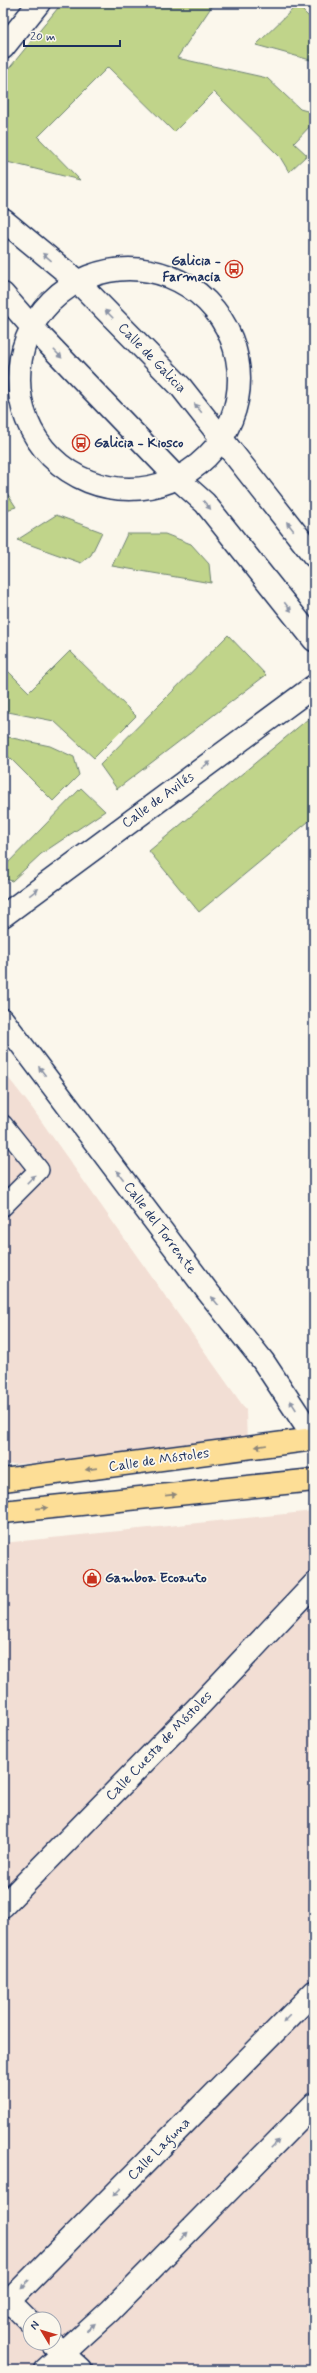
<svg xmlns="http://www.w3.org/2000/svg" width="317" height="2373" font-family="Mynerve,sans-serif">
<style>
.built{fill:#f2ded4;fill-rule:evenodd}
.green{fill:#c0d48a;stroke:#6e8274}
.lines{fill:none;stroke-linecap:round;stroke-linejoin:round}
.service-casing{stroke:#1b2f5e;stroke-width:22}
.minor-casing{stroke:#1b2f5e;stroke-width:25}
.primary-casing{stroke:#1b2f5e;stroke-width:25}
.service{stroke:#fbf7ec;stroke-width:19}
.minor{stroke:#fbf7ec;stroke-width:22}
.primary{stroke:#fdde96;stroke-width:22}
.oneway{fill:#8b93a5}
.oneway2{fill:#8c867a}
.labels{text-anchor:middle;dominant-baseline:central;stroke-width:3.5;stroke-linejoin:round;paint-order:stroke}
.poi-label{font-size:14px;font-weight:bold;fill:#1b2f5e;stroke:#fbf7ec;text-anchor:start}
.street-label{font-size:14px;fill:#1b2f5e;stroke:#fbf7ec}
</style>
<rect width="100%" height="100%" fill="#fbf7ec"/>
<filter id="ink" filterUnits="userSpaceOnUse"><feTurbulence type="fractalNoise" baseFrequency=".025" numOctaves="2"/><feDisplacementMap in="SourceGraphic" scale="8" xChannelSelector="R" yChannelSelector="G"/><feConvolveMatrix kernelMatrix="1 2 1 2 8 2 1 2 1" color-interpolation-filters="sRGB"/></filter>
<g filter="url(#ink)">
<g class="built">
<polygon points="3,1071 32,1108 246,1410 247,1447 3,1465"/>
<path d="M314 1511V2370H3V1543ZM30 2319H54V2343H30Z"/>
</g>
<g class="green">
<polygon points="62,3 214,3 177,58 267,78 300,109 314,113 314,122 294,143 307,155 289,172 280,157 214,92 174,132 108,67 38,137 80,180 3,161 3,76"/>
<polygon points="297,5 314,22 314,61 256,45"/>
<polygon points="3,487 16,507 3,511"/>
<polygon points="56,515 102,532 91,555 81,563 17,540"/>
<polygon points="127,534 165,534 191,544 209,564 211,583 112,566"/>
<polygon points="228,635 266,675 117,789 100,765"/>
<polygon points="70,651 136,716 94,758 54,721 3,711 3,666 29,692"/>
<polygon points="314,714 314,817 199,912 149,851"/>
<polygon points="3,736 50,746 74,757 79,775 53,801 3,751"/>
<polygon points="81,788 105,811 41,854 12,881 3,878 3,868"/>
</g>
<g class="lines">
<defs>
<polyline id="service" points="3,1125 39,1170 3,1206"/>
<g id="minor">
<polyline points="3,48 39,3"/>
<polyline points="3,220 77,281 181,387 314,556"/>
<circle cx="129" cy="379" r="110"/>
<polyline points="3,294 31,326 178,479 205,503 314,640"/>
<polyline points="3,916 314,686"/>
<polyline points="3,1020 208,1292 263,1361 314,1438"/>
<polyline points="3,1906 197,1708 314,1584"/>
<polyline points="9,2301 30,2322"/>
<polyline points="3,2307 314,1992"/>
<polyline points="52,2343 81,2370"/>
<polyline points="45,2370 110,2311 314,2104"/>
</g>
<g id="primary">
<polyline points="3,1480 314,1439"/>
<polyline points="3,1512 314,1480"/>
</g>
</defs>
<use href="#service" class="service-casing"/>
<use href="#minor" class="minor-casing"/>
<use href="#primary" class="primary-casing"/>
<use href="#service" class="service"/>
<use href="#minor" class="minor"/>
<use href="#primary" class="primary"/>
</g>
<defs><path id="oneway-solid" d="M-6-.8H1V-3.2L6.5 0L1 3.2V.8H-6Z"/></defs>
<g class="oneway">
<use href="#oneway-solid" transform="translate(47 257) rotate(-140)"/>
<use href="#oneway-solid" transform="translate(109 314) rotate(-135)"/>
<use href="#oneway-solid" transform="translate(58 354) rotate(46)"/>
<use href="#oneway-solid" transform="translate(198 408) rotate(-129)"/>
<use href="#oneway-solid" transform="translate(207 505) rotate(49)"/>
<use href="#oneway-solid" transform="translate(290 526) rotate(-128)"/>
<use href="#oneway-solid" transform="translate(288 607) rotate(52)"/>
<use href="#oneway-solid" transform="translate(206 765) rotate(-36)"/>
<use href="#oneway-solid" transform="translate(34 892) rotate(-37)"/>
<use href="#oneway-solid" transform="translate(42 1071) rotate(-127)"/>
<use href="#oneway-solid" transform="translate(120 1175) rotate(-127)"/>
<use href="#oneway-solid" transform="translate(31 1179) rotate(-45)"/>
<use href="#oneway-solid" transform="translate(215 1301) rotate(-129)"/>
<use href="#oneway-solid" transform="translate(293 1405) rotate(-123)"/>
<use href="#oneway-solid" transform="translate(287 2019) rotate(135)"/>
<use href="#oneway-solid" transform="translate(275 2144) rotate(-45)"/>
<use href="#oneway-solid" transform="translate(117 2192) rotate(135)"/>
<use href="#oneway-solid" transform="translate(184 2236) rotate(-45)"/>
<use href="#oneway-solid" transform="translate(25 2284) rotate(135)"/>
<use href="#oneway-solid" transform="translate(91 2327) rotate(-40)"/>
</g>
<g class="oneway2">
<use href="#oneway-solid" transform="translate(261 1446) rotate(171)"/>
<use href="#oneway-solid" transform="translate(91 1469) rotate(172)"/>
<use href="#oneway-solid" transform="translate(171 1495) rotate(-6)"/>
<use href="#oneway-solid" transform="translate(42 1508) rotate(-6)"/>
</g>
</g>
<defs>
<symbol id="bus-ring" viewBox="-11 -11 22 22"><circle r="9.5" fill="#fbf7ec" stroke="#c8321e" stroke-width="1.5"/><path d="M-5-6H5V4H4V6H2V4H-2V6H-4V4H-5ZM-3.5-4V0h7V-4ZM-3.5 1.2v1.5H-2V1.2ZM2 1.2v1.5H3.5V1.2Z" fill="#c8321e"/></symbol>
<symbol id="shop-ring" viewBox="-11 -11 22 22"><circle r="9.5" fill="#fbf7ec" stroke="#c8321e" stroke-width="1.5"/><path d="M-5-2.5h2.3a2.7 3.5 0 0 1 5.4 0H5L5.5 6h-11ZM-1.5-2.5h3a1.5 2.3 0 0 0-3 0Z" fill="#c8321e"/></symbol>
</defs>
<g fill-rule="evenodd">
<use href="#bus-ring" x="224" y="259" width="20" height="20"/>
<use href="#bus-ring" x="71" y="433" width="20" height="20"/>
<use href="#shop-ring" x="82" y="1568" width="20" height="20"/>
</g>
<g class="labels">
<g class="poi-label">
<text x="221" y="261" text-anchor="end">Galicia -<tspan x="221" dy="16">Farmacia</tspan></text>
<text x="94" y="443">Galicia - Kiosco</text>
<text x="105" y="1578">Gamboa Ecoauto</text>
</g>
<g class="street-label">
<text transform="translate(152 358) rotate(46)">Calle de Galicia</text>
<text transform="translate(158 800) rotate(-36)">Calle de Avilés</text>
<text transform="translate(160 1228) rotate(53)">Calle del Torrente</text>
<text transform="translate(159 1460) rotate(-8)">Calle de Móstoles</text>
<text transform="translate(159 1746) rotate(-46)">Calle Cuesta de Móstoles</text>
<text transform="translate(159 2149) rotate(-45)">Calle Laguna</text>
</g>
</g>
<rect width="317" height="2373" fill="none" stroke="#fbf7ec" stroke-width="16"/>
<rect x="8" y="8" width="301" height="2357" fill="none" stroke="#1b2f5e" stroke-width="1.5" filter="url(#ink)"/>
<g transform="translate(42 2331) rotate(308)"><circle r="19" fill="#fbf7ec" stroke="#a1a7b3"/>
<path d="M0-3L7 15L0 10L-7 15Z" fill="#c8321e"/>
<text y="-6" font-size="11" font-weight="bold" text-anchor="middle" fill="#1b2f5e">N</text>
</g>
<path d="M24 40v6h96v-6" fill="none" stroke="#1b2f5e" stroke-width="2"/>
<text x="30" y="40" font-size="12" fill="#1b2f5e" stroke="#fbf7ec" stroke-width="3" paint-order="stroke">20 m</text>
</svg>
